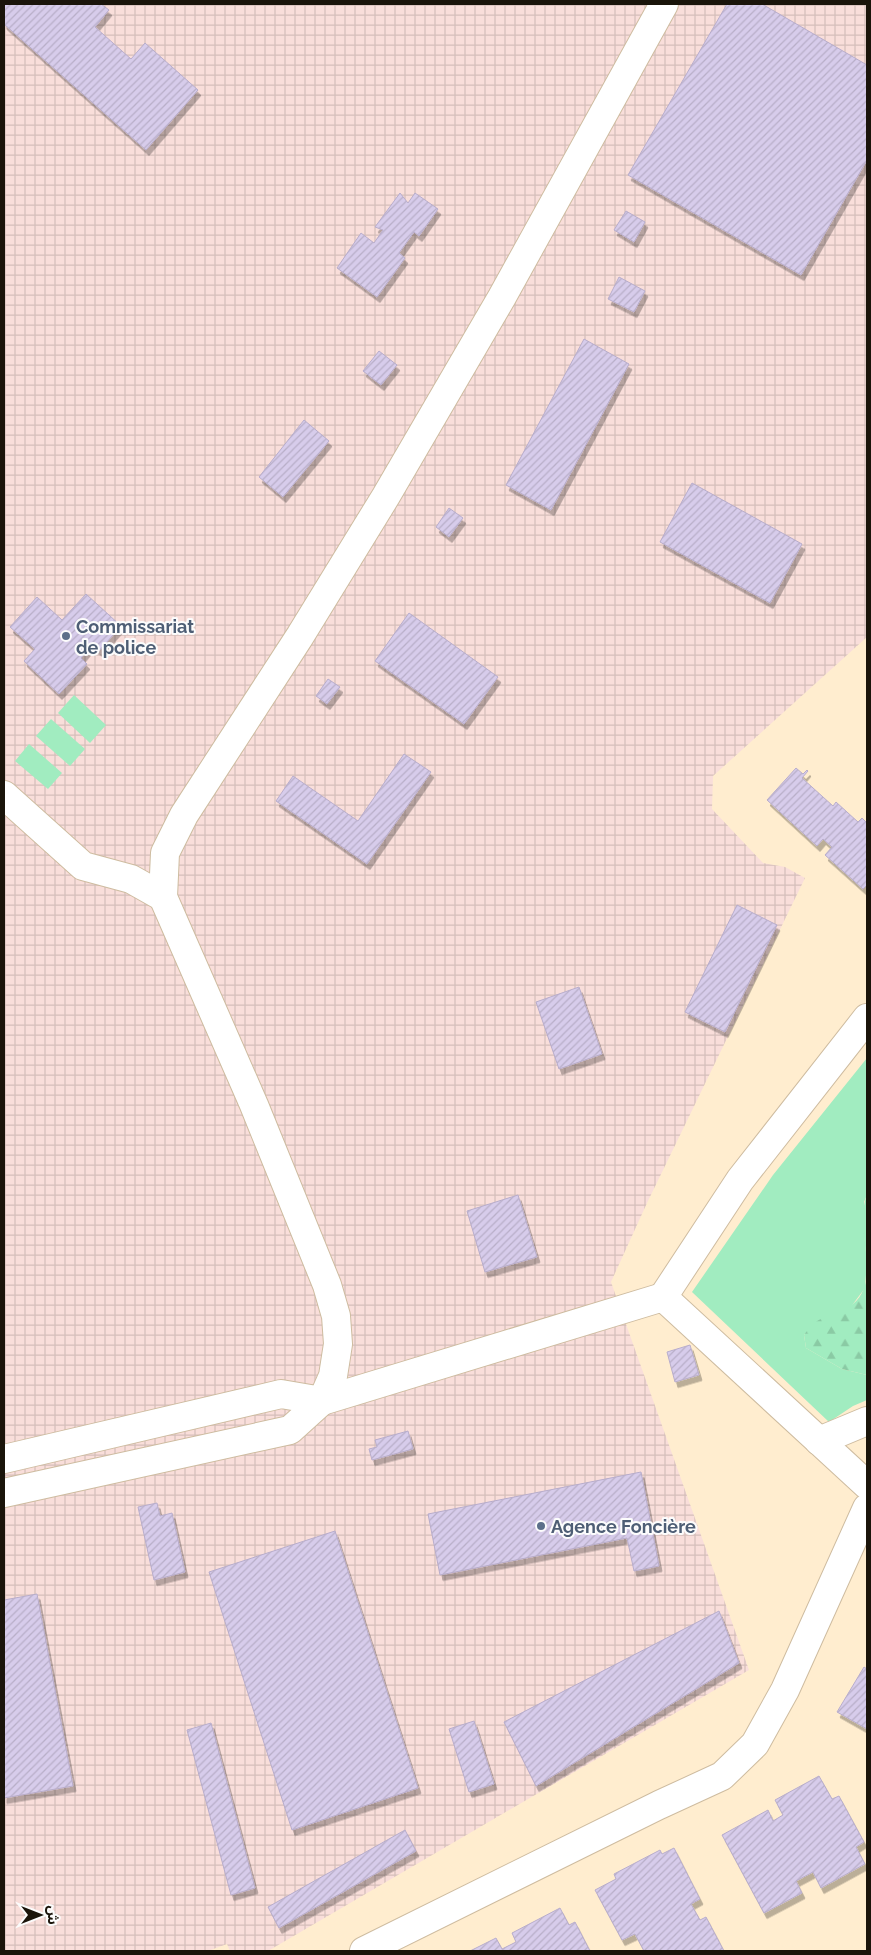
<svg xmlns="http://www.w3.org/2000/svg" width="871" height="1955" font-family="Raleway,'Noto Sans Arabic',sans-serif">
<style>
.industrial{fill:url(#industrial-grid)}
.green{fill:#a1ecc0}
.forest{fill:url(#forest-firs)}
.building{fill:url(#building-hatch);stroke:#b8adcb;filter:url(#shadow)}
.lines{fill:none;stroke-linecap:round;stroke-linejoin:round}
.street-casing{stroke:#cebca0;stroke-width:30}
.street{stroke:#fff;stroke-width:28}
.service-dot{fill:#5c6f8a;stroke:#fcfcfc;stroke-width:2}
.labels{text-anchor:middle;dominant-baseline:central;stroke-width:4;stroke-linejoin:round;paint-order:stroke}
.service-label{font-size:18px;font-weight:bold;fill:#4e5e75;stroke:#fcfcfc;text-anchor:start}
</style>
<defs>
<pattern id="industrial-grid" width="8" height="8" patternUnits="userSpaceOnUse" patternTransform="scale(1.25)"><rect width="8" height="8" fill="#f9deda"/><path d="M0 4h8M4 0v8" fill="none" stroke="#d5beba"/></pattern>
<pattern id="forest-firs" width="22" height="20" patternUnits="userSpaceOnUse" patternTransform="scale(1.25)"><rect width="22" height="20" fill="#a1ecc0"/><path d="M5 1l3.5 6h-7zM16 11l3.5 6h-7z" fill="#8acaa4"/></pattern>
<pattern id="building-hatch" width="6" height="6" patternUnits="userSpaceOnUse" patternTransform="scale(1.25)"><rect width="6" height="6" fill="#d7cceb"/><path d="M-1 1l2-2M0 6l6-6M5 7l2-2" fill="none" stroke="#b8aec8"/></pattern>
<filter id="shadow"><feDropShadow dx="3" dy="5.5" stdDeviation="0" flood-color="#0004"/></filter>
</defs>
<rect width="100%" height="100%" fill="#ffedcf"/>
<polygon class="industrial" points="4,4 867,4 867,637 713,776 712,809 763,863 785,867 805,878 647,1203 611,1282 749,1670 268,1951 230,1951 227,1944 208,1951 4,1951"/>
<g class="green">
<polygon points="74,695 106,725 90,743 58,713"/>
<polygon points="51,719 85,749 70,766 36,736"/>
<polygon points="29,744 62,773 48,789 15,761"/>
<polygon points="867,1058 867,1195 864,1202 864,1232 867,1262 865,1288 850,1308 814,1324 804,1335 806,1348 842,1369 867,1375 867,1400 853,1406 829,1422 692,1292 773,1175"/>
</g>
<g class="forest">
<path d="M867 1195V1262C865 1241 859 1214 867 1195Z"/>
<path d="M867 1277V1375L842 1369 806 1348 804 1335C807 1331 810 1326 814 1323 838 1307 860 1314 867 1277Z"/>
</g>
<g class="building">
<polygon points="4,4 101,4 109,10 95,27 131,59 145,43 198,90 146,150 4,24"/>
<polygon points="727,4 762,4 867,65 867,160 801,275 628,175"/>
<polygon points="400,193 408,203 415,193 438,209 419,236 414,232 399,253 405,258 377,297 337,268 361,233 374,243 383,230 375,227"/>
<polygon points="626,211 645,222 634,242 614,230"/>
<polygon points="619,277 645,291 634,312 608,299"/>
<polygon points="584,339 629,364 551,510 506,485"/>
<polygon points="379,351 397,365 381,385 363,371"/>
<polygon points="304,420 329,441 283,497 259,477"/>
<polygon points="692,483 802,544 770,603 660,542"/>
<polygon points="449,508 463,518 449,537 436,527"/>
<polygon points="86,594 121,626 99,651 92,645 81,658 87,664 59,694 24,661 35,649 10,627 37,597 62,620"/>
<polygon points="409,613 498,677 464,724 375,661"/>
<polygon points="328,679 340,687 327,704 316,696"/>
<polygon points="404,754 431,772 367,864 276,801 293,776 358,821"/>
<polygon points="796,768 803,774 807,770 808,771 802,778 833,806 836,802 858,822 862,818 867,823 867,885 863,889 825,855 832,847 823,839 817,846 767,800"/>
<polygon points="737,905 777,925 725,1032 685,1012"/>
<polygon points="579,987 602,1054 559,1069 536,1002"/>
<polygon points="518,1195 537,1257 485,1272 467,1211"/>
<polygon points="690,1345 699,1375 675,1382 667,1352"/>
<polygon points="408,1431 413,1449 372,1460 369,1449 377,1447 375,1440"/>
<polygon points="641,1472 659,1566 634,1571 627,1538 440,1575 428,1514"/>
<polygon points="157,1503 160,1516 172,1513 185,1572 154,1580 138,1507"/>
<polygon points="335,1531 418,1788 292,1830 209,1572"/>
<polygon points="37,1594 73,1786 4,1798 4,1600"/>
<polygon points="719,1611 739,1663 536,1786 504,1722"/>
<polygon points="864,1667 867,1669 867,1729 837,1712"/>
<polygon points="474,1721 494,1784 469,1792 449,1729"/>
<polygon points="211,1723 255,1888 231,1895 187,1730"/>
<polygon points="819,1776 832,1799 839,1796 864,1842 856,1847 865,1864 821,1888 813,1872 796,1881 802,1893 764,1913 722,1835 768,1810 773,1821 783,1815 775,1800"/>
<polygon points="405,1830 416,1851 279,1928 268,1907"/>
<polygon points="674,1848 700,1899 691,1904 700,1920 706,1917 724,1951 644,1951 635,1934 622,1940 595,1890 616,1879 614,1874 660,1850 662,1854"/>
<polygon points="560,1908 569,1925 575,1922 590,1951 470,1951 496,1938 502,1949 516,1942 512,1933"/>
</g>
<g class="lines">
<defs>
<g id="street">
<polyline points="4,795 83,866 131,879 163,897"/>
<polyline points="663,1297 740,1180 867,1018"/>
<polyline points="819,1441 867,1421"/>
<polyline points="4,1459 281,1394 322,1401 663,1297 867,1485"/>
<polyline points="4,1493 290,1430 322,1401 333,1376 338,1344 336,1316 327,1285 254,1105 163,897 165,853 184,815 300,636 386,496 502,297 664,4"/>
<polyline points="364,1951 659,1805 722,1776 755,1744 785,1690 867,1508"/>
</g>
</defs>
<use href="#street" class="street-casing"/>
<use href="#street" class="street"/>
</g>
<g class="service-dot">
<circle cx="66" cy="636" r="5"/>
<circle cx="541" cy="1526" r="5"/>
</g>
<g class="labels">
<g class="service-label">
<text x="76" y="626">Commissariat<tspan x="76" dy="21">de police</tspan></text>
<text x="551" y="1526">Agence Foncière</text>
</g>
</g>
<rect width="871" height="1955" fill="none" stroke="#1a140a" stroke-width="10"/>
<g transform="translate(40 1915) rotate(90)" stroke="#fcfcfc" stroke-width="4" paint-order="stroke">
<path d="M0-4L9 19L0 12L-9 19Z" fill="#1a140a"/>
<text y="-8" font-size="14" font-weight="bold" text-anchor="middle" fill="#1a140a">ش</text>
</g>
</svg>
